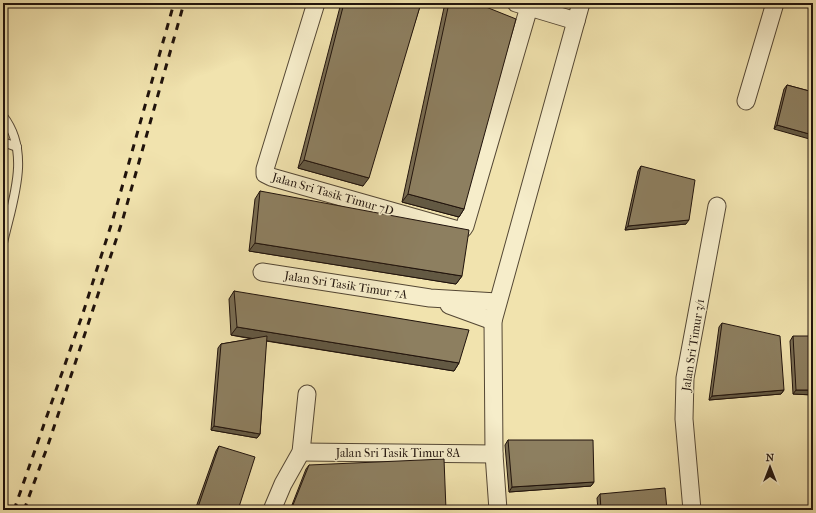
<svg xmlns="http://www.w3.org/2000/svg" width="816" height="513" font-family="'IM FELL French Canon',serif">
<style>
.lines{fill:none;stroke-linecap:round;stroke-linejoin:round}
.lane-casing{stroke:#544734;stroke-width:10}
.street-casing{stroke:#544734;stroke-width:19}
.lane{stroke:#f6edca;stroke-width:8}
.street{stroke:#f6edca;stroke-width:17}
.rail{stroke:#20130c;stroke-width:3;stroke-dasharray:7 7;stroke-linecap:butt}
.wall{fill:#796d53;stroke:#20130c}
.shaded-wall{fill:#635943;stroke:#20130c}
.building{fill:#8d7f60;stroke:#20130c}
.labels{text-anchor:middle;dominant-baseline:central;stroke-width:3;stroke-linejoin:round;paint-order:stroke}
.street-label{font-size:12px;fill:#20130c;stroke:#f6edca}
</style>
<rect width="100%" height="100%" fill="#f1e3ae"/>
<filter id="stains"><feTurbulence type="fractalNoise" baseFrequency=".005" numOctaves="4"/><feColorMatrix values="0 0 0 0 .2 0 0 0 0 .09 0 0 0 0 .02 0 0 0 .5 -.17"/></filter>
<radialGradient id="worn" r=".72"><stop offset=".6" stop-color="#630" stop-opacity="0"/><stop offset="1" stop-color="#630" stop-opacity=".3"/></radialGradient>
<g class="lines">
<defs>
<g id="lane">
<path d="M3 116C32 153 12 202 3 243"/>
<polyline points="3,142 17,147"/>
</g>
<g id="street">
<polyline points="316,3 265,169 265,174 271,177 458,230 463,229 465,226 529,7"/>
<polyline points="516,3 576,21"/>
<polyline points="746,101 775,3"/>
<polyline points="262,272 430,298 497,302"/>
<polyline points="449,305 493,321"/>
<polyline points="301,452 494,454"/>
<polyline points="272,510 283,484 301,452 307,394"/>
<polyline points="498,510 494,454 493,321 581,3"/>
<polyline points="692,510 684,419 685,378 717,206"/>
</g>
</defs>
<use href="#lane" class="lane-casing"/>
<use href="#street" class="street-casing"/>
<use href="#lane" class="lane"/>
<use href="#street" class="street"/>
<g class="rail">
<polyline points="14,510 83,313 113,219 174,3"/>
<polyline points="24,510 48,445 122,222 184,3"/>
</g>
</g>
<g class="wall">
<polygon points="341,3 421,3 363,186 298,168"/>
<polygon points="445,3 476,3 464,209 459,217 402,202"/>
<polygon points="787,85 813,92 774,129 784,89"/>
<polygon points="641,166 686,224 625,230 638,171"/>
<polygon points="260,191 462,276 456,284 249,251 255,199"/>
<polygon points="234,291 459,363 454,371 266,341 260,434 257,438 211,430 218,348 221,344 252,339 231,335 229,299"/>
<polygon points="722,323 784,390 781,394 709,400 719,327"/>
<polygon points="793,336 813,395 793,394 790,341"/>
<polygon points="508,440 594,482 591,486 509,492 505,445"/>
<polygon points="219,446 238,510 195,510 216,451"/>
<polygon points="309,465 446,510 290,510 306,469"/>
<polygon points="600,494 667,510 598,510 597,498"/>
</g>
<g class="shaded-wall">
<polygon points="777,125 813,135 813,140 774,129"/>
<polygon points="304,160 369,178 363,186 298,168"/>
<polygon points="408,194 464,209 459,217 402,202"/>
<polygon points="689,220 686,224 625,230 628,226"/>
<polygon points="255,243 462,276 456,284 249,251"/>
<polygon points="237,327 459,363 454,371 231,335"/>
<polygon points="784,390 781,394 709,400 712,396"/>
<polygon points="796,390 813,390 813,395 793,394"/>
<polygon points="214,426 260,434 257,438 211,430"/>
<polygon points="594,482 591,486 509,492 512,487"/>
</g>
<g class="building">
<polygon points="344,3 421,3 369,178 304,160"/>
<polygon points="449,3 476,3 516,19 464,209 408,194"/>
<polygon points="787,85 813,92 813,135 777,125"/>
<polygon points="3,144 6,145 3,154"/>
<polygon points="641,166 695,180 689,220 628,226"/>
<polygon points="260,191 469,230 462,276 255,243"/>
<polygon points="234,291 469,330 459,363 237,327"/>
<polygon points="722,323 780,336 784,390 712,396"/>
<polygon points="267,336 260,434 214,426 221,344"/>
<polygon points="793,336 813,336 813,390 796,390"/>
<polygon points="508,440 593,440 594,482 512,487"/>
<polygon points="219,446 255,457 238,510 197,510"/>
<polygon points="444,459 446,510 291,510 309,465"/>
<polygon points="665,488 667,510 601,510 600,494"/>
</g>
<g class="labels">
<g class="street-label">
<text transform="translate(333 194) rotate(16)">Jalan Sri Tasik Timur 7D</text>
<text transform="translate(346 285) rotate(9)">Jalan Sri Tasik Timur 7A</text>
<text transform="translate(693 345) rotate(-81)">Jalan Sri Timur 3/1</text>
<text x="398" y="453">Jalan Sri Tasik Timur 8A</text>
</g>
</g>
<rect width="816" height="513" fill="none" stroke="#f1e3ae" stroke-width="16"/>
<rect x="4" y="4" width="808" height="505" fill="none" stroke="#20130c" stroke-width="2"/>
<rect x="8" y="8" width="800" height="497" fill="none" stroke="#20130c"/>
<g transform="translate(770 467)" stroke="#f6edca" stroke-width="3" paint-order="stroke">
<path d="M0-3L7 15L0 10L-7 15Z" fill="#20130c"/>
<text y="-6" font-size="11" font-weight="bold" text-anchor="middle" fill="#20130c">N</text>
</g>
<rect width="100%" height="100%" filter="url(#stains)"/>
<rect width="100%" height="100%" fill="url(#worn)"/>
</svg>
